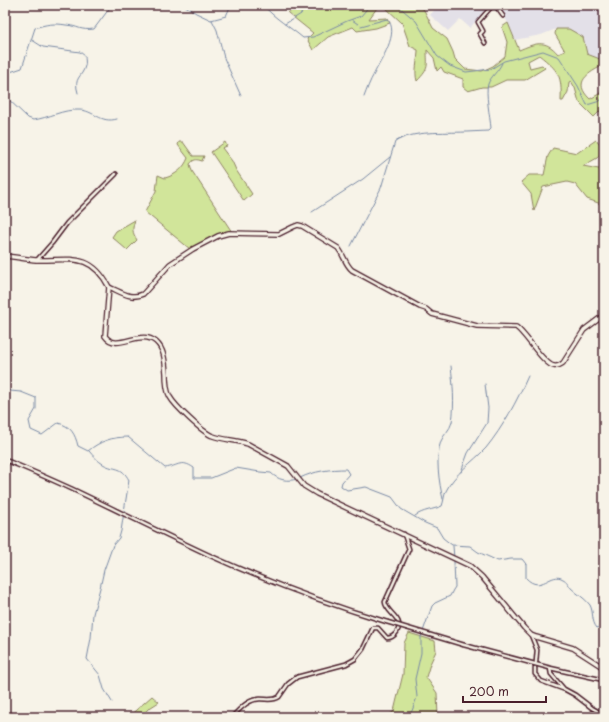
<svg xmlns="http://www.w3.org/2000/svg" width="609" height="722" font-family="'Playpen Sans',sans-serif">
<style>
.built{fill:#e3e0e8}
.green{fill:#d1e59a;stroke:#8e8262}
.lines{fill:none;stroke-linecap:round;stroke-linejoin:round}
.stream{stroke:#7989a5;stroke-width:1}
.street-casing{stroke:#4a1f2b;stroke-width:5.5}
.secondary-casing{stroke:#4a1f2b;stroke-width:6}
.street{stroke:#f7f3e8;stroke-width:2.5}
.secondary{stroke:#f7f3e8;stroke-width:3.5}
.street-bridge-casing{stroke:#4a1f2b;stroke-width:5.5;stroke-linecap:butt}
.street-bridge{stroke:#f7f3e8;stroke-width:2.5}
</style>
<rect width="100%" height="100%" fill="#f7f3e8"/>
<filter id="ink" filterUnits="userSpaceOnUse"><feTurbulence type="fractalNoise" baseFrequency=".025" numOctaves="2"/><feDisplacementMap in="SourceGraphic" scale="8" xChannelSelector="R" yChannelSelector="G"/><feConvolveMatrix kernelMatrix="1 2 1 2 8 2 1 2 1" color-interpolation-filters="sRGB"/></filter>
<g filter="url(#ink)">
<g class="built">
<polygon points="439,5 489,5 470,28 460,19 448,31 430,15"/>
<polygon points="497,5 604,5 604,57 600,59 587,54 583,37 556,29 541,35 514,40 508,23"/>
</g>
<g class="green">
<path d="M298 5H418L424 10 433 28 447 39 453 52 455 59 465 69 482 71 493 66 505 56 507 42 502 27 508 23 519 50C534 44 545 38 558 54L565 51 555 34 556 29H569L583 37 587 54 600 59 604 57V65C588 73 572 82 590 99L599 94 604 87V107L594 117 579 102 575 88 571 81 569 82 568 92 563 101H561C562 75 559 71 539 55L528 61 530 68 542 65 545 68 525 80H506L491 87H482L468 91 463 87V79L444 72 441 67 437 71 434 58 427 50C427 66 430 68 417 81 414 71 418 60 418 50L410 46 402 23 385 7 377 8 369 19 387 18 390 23 376 28 357 31 353 27 328 37 313 50 307 39 313 33 288 13Z"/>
<polygon points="596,140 604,147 604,150 597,158 583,166 604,170 604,205 587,199 575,184 567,182 543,187 534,211 531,194 521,182 529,175 544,175 548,156 553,148 577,153"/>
<path d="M179 142H183L193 156H204L202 161C196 159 194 159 190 164L192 171 232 232 220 234 190 249 145 212 156 191 158 175 165 178C176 175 184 168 188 158L178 145Z"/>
<polygon points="225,142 227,146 222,148 232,161 236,170 252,194 244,201 211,152"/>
<path d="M135 220C132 229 132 232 137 240L127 250 112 237 116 231Z"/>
<polygon points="409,633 435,641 436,651 430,664 426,677 437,693 438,717 387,717 394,711 403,674 404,643"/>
<polygon points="152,696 159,702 148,709 141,717 128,717"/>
</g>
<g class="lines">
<g class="stream">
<polyline points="184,5 196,13 211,20 226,16 231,5"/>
<path d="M263 5C274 18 290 27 303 38L313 37 347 21 361 16 370 5"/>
<polyline points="397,5 416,21 437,56 450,66 466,72 491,69 504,61 543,51 559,57 578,86 587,105 600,101 604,96"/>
<polyline points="212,20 217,30 224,58 241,96"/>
<polyline points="352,20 358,24"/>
<polyline points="285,24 301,14 307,5"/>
<path d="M361 26 387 19C401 32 380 61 374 74 370 81 367 89 364 97"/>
<path d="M32 40 43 47 80 52 85 56C85 59 86 63 85 66 82 78 73 77 78 93"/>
<path d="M5 72 7 73 22 68 35 28C46 24 55 23 66 25 78 26 80 31 94 29L112 5"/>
<path d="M5 96 28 118 33 120C49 118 63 109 79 110 94 110 100 124 117 119"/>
<polyline points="312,212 363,179 390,157"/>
<path d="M351 246 381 188 395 142C413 130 444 133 466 132 473 132 481 131 488 131L491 128C490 117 485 92 488 84 491 76 498 72 502 63"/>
<path d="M5 388 10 391 21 392 36 398V409L29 421 31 430 42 435 58 423C71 426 75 434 78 446L88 451C100 441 112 437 128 437L165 468C179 466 181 459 194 468V478H211L236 468 260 472 271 473C278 480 287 482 297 479"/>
<path d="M89 451C93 456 98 461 103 464 115 471 121 465 129 480L121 531 119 538 113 545 104 570 100 588 93 614 91 638 87 659 100 675 104 689 112 702"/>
<polyline points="461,472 468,453 487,423 488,408 485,384"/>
<path d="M300 478C314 471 331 469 346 469L349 474 342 482 341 486 347 490 366 487 392 497 401 509 425 523 437 528 443 538 452 545 470 546 478 552 498 561 511 559H522L526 564V578C541 594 551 571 563 579 566 580 569 585 571 588 577 594 585 598 590 605 594 613 591 621 597 628L604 623"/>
<path d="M443 499C439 483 435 457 441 441 444 434 450 430 452 422 455 403 453 384 451 366"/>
<path d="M415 516C423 510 433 510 442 506 444 501 444 495 446 491 454 474 473 462 486 448 503 427 517 401 528 376"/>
<polyline points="453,546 454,558"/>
<polyline points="405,717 412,711 417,697 415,679 421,653 421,637 432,606 435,603 450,596 453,590 455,587 454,561"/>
</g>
<defs>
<g id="street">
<polyline points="495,5 503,16"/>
<polyline points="485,43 480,34 483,31 478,22 493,5"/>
<polyline points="37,260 52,243 67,223 116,174"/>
<path d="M5 460C28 469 50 479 72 489 118 511 164 534 211 556 268 582 327 604 387 622"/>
<polyline points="531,635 537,650 536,662"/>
<polyline points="464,645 550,668 604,680"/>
<polyline points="535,668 535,674 541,681 563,689"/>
<polyline points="550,668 551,674 564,689 575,695 592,708 604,715"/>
<path d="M232 717C240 709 248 699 260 699 267 699 273 701 279 697L288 684 297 677 346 664 355 659 363 649 373 628H378L387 638C391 638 394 636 397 632 405 618 386 613 385 602L409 549 404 534"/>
</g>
<g id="secondary">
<path d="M5 256C15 257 26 259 36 260 69 261 90 251 109 287L105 336C117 353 140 328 156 342 165 350 165 363 166 373 166 381 166 390 170 397 175 406 203 433 213 436 224 440 237 440 248 444L288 466 304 486 317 494 470 566 482 577 524 628 531 635 536 637 573 648 604 668"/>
<path d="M109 287C121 292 131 300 143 294L170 264 193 249 218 236 229 233 279 234 293 227 298 225 302 226 338 248C344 255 345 264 352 270L420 307 426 309 432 314 477 326 516 327C526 334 544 365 554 366 558 367 560 365 563 363L584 330 604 315"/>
</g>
</defs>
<use href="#street" class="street-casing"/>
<use href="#secondary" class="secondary-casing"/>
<use href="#street" class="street"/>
<use href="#secondary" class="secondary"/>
<defs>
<polyline id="street-bridge" points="387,622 464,645"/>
</defs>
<use href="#street-bridge" class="street-bridge-casing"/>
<use href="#street-bridge" class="street-bridge"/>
</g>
</g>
<rect width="609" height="722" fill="none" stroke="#f7f3e8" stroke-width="20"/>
<rect x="10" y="10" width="589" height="702" fill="none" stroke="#4a1f2b" stroke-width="1.5" filter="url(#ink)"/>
<path d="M463 696v6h83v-6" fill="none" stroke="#4a1f2b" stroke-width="2"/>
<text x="469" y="696" font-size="12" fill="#4a1f2b" stroke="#f7f3e8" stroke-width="3" paint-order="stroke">200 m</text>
</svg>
